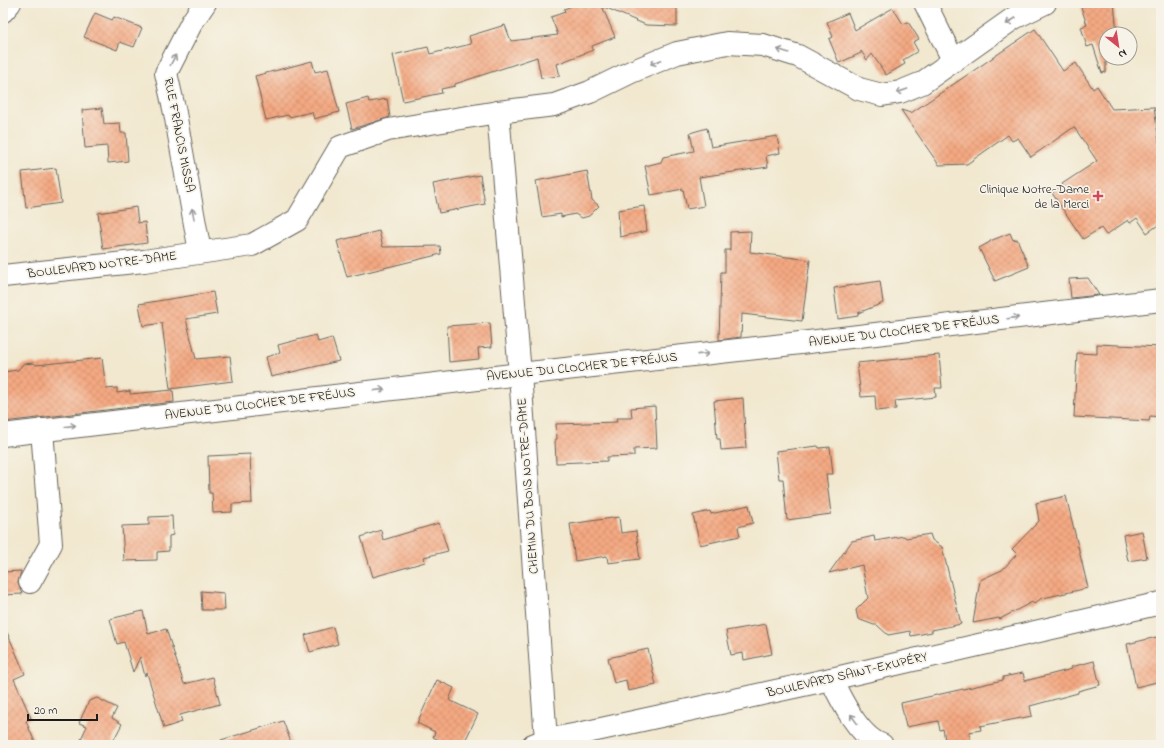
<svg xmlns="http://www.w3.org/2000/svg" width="1164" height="748" font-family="'Indie Flower',sans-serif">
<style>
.building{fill:url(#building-cross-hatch)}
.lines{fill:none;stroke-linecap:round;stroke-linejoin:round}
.minor-casing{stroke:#67635b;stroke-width:24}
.minor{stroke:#fff;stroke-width:22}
.oneway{stroke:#999}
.poi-dot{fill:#d1495b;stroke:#f7f3e8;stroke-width:1.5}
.labels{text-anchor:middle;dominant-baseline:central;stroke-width:3.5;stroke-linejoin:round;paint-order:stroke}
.street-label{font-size:13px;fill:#1c1c1c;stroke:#f7f3e8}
.poi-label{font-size:13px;fill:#1c1c1c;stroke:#f7f3e8;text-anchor:end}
</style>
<defs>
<pattern id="building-cross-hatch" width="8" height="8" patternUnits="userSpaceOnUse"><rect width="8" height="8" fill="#f4a982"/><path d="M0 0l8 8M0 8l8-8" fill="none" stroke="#d19170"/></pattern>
</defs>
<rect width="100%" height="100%" fill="#f7f3e8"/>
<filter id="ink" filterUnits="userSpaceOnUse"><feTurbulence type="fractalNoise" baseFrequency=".025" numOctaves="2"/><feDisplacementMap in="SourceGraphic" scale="8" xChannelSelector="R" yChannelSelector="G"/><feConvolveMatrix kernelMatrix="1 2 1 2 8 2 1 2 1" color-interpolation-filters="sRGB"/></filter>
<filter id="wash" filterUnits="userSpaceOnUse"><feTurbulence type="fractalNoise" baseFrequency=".012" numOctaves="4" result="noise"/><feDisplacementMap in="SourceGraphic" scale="16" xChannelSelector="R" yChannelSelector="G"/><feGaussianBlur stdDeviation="0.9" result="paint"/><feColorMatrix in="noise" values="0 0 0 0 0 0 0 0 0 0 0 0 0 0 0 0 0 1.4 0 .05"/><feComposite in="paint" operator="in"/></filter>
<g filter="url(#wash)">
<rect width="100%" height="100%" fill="#f1e8cf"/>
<g id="blocks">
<g class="building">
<polygon points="580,3 601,3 602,5 633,5 633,3 677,3 677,26 646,25 602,6 615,37 592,46 593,50 557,64 560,76 541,78 537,57 455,84 455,86 441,89 442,93 403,101 393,55 428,47 430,54 471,44 469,36 505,25 511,41 558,35 551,17 565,12 564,9"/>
<polygon points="1094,3 1114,3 1117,34 1106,34 1106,72 1102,73 1093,45 1087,47 1081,27 1087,25 1081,7"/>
<polygon points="893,8 903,24 908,22 919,39 913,42 918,51 903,60 905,64 886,75 872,54 867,60 861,51 861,53 839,63 829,39 833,37 827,22 848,13 855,30"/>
<polygon points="95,13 112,20 114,17 142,28 134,47 120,42 117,50 84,37"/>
<polygon points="1035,29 1063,71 1076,63 1093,89 1097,86 1112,109 1154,107 1159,142 1161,144 1161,223 1147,233 1137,218 1130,223 1128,220 1106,235 1101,228 1083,239 1052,193 1063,186 1062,184 1097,161 1074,127 1031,157 1018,138 1012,141 1008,135 967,164 939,165 901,110 911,113"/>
<polygon points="312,61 315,72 328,69 339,112 314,119 312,112 289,117 288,115 266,120 255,76"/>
<polygon points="368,98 369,102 387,99 390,117 352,129 346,104"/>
<polygon points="102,108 104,124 120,123 121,133 126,133 128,161 108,163 107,146 85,148 82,110"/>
<polygon points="707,128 711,147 777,136 780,153 766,156 768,167 699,177 704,206 687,209 683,189 651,195 645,166 661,162 663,157 694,151 690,133"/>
<polygon points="56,168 61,203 26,208 22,172"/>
<polygon points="587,171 592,200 599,206 589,216 582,218 575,214 561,217 561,214 542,217 536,181"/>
<polygon points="480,175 485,204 439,213 433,184"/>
<polygon points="644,206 647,231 620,237 618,210"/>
<polygon points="136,207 138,223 145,222 147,243 103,249 98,213"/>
<polygon points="379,231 383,247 440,246 441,254 347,277 337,241"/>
<polygon points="751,231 750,252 810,260 802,321 742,314 741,337 719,340 721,272 725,272 725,250 730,250 730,232"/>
<polygon points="1010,233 1013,240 1017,239 1029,267 995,281 979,248 990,242 990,241"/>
<polygon points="1088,278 1099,295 1071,298 1069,279"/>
<polygon points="880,281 883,303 858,313 858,316 838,319 834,288"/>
<polygon points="213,292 217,314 186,319 196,359 230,356 233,381 170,389 162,323 143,326 139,304"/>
<polygon points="490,323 492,347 478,348 479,359 449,362 447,326"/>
<polygon points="316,335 318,342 332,338 339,361 271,377 266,357 280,353 278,345"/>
<polygon points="1097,344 1161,347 1161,417 1150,416 1149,421 1074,417 1077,353 1097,354"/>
<polygon points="939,355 942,388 935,388 936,397 895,401 896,409 876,411 875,396 861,397 857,363"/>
<polygon points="102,358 106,389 117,388 117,393 130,391 130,394 173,390 174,402 3,422 3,372 18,370 23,364 34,363 36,365"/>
<polygon points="743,398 746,448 721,450 720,439 717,439 714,401"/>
<polygon points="655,406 657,448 634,449 634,456 607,457 607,461 556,463 555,440 557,439 556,424 617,422 616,418 632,418 631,408"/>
<polygon points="818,446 819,448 830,447 833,474 826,474 831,514 787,520 783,479 779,479 776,451"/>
<polygon points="250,454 252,503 232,504 232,512 213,513 212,493 209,493 208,456"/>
<polygon points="1066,496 1088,588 1043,598 1043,597 1034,604 1032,602 1000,619 999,618 973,623 980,580 1002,570 1017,554 1012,549 1039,521 1036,503"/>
<polygon points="749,505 753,523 738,527 740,536 700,545 693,515 710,511 711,514"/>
<polygon points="172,516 173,535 169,536 169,551 157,552 157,560 124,561 122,526 149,525 149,517"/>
<polygon points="619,517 621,533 636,531 640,559 608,563 607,556 575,561 570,524"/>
<polygon points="439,523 448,551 424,557 425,562 373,577 361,537 381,530 383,540"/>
<polygon points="1142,531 1147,558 1128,561 1123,535"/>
<polygon points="930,534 932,540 942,547 961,624 932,630 932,632 911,636 910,631 888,635 877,625 874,625 858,619 856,610 868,598 862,565 829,573 852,541 874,536 875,541 904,536 906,538"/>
<polygon points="21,571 18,583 22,594 3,595 3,572"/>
<polygon points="201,591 224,593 225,610 202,610"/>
<polygon points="143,611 148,634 166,629 184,684 213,677 220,704 180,715 182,722 164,728 147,673 145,676 140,657 133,672 124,642 117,644 110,619"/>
<polygon points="3,623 25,674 14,679 31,718 26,721 36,745 3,745"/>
<polygon points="766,624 772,654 744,660 743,653 731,655 726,631"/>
<polygon points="333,627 338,644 310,652 305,635"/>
<polygon points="1161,636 1161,681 1136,687 1127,644"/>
<polygon points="648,649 656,685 628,691 626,680 614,683 608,658"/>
<polygon points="1094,661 1100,685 1078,691 1078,693 1030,706 1032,716 980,726 981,730 969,732 971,745 946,745 943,729 940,730 938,721 906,727 901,703 1003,680 1003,677 1023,673 1025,681 1072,669 1071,667"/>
<polygon points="437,680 454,688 449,700 478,714 463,745 449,745 433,737 435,732 417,723"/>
<polygon points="97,698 117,708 112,718 122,724 111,745 92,745 81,739 87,726 79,723 89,701"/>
<polygon points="283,721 292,745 221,745 221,740"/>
</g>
</g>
</g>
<g filter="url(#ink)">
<use href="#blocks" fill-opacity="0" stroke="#67635b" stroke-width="1"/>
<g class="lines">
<defs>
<g id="minor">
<polyline points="925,3 953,60"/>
<polyline points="3,11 10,3"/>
<polyline points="498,112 520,374 546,740"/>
<polyline points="200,252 175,113 166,73 192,22 205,3"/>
<polyline points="3,276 144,261 252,245 297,220 340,147 388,130 498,112 554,105 590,92 631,72 677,53 727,43 763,45 798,56 859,89 882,95 900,92 922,83 1014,18 1045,3"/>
<polyline points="3,435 520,374 775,346 1161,300"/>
<polyline points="30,582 51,544 42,430"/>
<path d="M831 679C841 700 859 737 882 745"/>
<polyline points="533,745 546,740 578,734 831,679 1161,603"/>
</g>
</defs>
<use href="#minor" class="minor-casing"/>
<use href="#minor" class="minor"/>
</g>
<defs><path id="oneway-shaft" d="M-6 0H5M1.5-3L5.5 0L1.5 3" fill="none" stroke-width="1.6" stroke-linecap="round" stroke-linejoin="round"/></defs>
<g class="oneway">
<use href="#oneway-shaft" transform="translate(1011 21) rotate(147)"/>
<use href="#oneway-shaft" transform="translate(783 51) rotate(-163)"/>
<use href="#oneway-shaft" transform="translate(173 60) rotate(-63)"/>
<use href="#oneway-shaft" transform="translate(656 62) rotate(158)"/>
<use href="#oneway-shaft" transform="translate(902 91) rotate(161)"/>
<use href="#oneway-shaft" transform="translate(193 214) rotate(-101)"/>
<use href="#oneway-shaft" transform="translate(1013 318) rotate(-7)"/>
<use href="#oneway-shaft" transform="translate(703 354) rotate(-6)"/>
<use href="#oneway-shaft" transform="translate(379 390) rotate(-7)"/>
<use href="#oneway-shaft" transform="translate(70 426) rotate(-7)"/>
<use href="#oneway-shaft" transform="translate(854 719) rotate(-126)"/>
</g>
</g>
<path class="poi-dot" d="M1096 190h4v4h4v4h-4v4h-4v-4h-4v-4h4z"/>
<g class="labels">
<g class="street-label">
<text transform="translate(179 135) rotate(79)">RUE FRANCIS MISSA</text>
<text transform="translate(102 265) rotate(-7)">BOULEVARD NOTRE-DAME</text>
<text transform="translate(904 331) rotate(-7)">AVENUE DU CLOCHER DE FRÉJUS</text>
<text transform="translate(582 367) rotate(-6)">AVENUE DU CLOCHER DE FRÉJUS</text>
<text transform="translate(260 404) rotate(-7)">AVENUE DU CLOCHER DE FRÉJUS</text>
<text transform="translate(528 486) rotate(-94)">CHEMIN DU BOIS NOTRE-DAME</text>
<text transform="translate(847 675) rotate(-13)">BOULEVARD SAINT-EXUPÉRY</text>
</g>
<g class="poi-label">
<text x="1089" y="189">Clinique Notre-Dame<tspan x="1089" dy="15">de la Merci</tspan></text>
</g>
</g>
<rect width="1164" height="748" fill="none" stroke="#f7f3e8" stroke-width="16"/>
<g transform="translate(1118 46) rotate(150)"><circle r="19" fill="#f7f3e8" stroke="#9f9d96"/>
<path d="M0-3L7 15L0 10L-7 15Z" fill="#d1495b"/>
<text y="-6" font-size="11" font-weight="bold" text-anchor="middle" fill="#1c1c1c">N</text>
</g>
<path d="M28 714v6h69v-6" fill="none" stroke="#1c1c1c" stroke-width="2"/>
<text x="34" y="714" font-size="12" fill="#1c1c1c" stroke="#f7f3e8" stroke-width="3" paint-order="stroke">20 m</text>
</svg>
